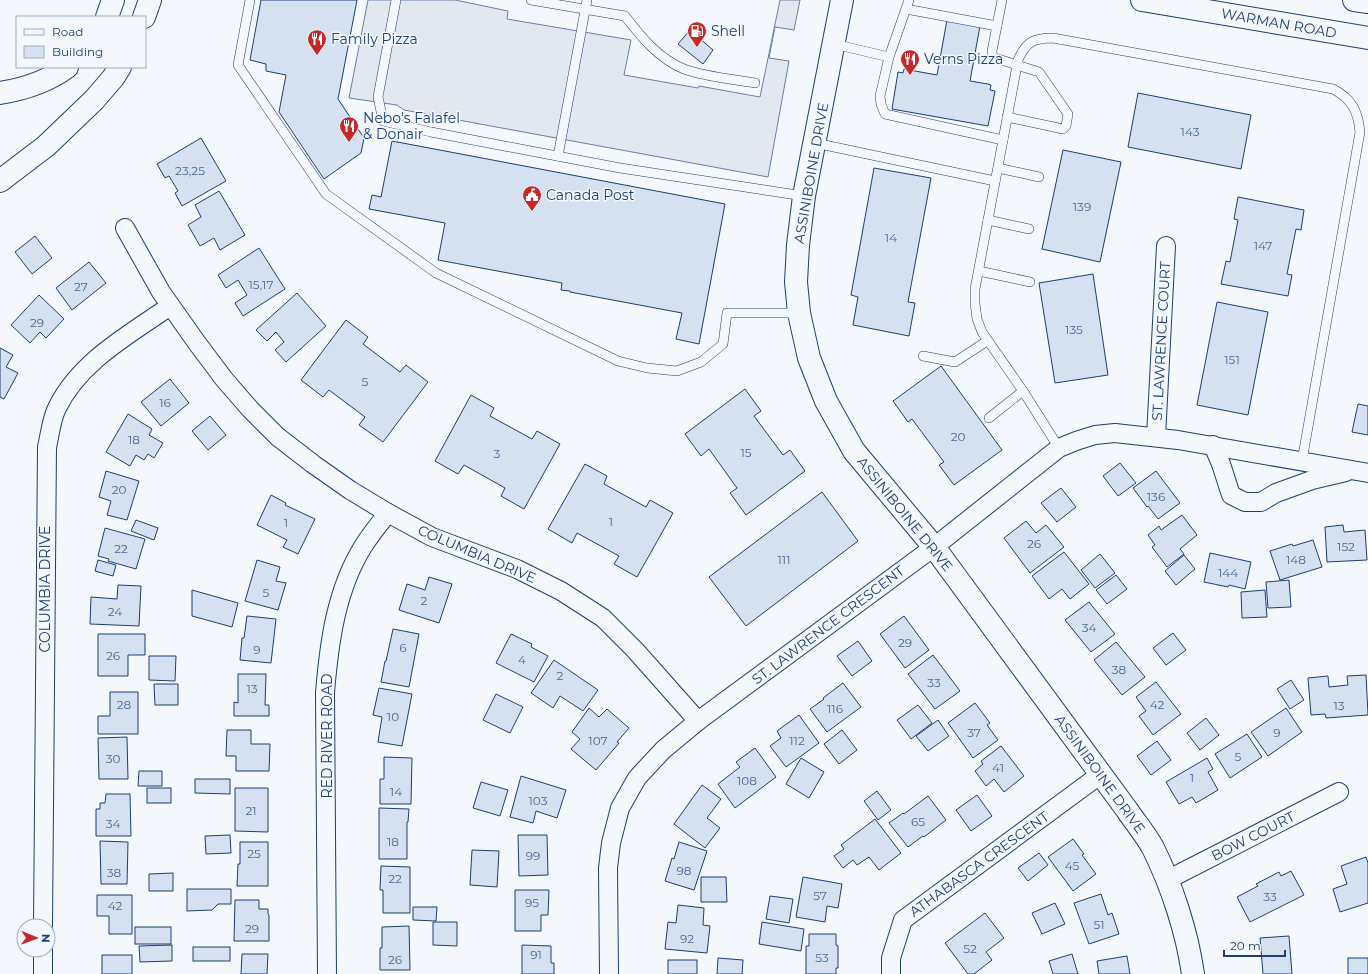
<svg xmlns="http://www.w3.org/2000/svg" width="1368" height="974" font-family="Montserrat,sans-serif">
<style>
.parking{fill:#e3e8f0;stroke:#687fa3}
.building{fill:#d5e0f0;stroke:#1d3f73}
.lines{fill:none;stroke-linecap:round;stroke-linejoin:round}
.lane-casing{stroke:#1d3f73;stroke-width:10}
.street-casing{stroke:#1d3f73;stroke-width:20}
.secondary-casing{stroke:#1d3f73;stroke-width:24}
.highway-casing{stroke:#1d3f73;stroke-width:24}
.lane{stroke:#f4f7fb;stroke-width:9}
.street{stroke:#f4f7fb;stroke-width:18}
.secondary{stroke:#f4f7fb;stroke-width:22}
.highway{stroke:#f4f7fb;stroke-width:22}
.labels{text-anchor:middle;dominant-baseline:central;stroke-width:3;stroke-linejoin:round;paint-order:stroke}
.number-label{font-size:12px;fill:#4b6792}
.street-label{font-size:14px;fill:#1d3f73;stroke:#f4f7fb}
.poi-label{font-size:14px;fill:#1d3f73;stroke:#f4f7fb;text-anchor:start}
</style>
<rect width="100%" height="100%" fill="#f4f7fb"/>
<polygon class="parking" points="368,0 455,0 508,11 507,19 631,40 624,75 698,88 699,86 760,97 780,0 800,0 794,30 775,27 769,58 789,61 768,177 404,110 397,105 349,98"/>
<g class="building">
<polygon points="261,0 357,0 338,99 364,138 361,153 324,179 279,112 286,75 266,71 266,64 250,60"/>
<polygon points="947,20 980,26 970,81 988,84 991,85 990,90 995,91 988,126 892,109 898,72 903,73 904,69 937,75"/>
<polygon points="690,30 713,50 703,64 678,44"/>
<polygon points="1138,93 1251,115 1241,169 1128,147"/>
<polygon points="201,138 226,181 182,206 175,193 178,191 169,176 165,178 157,164"/>
<polygon points="392,141 725,204 699,344 676,339 682,313 570,292 570,291 561,290 562,283 438,260 445,223 369,209 372,195 381,197"/>
<polygon points="1063,150 1121,162 1100,262 1042,249"/>
<polygon points="874,168 931,178 908,302 915,303 909,336 853,325 858,297 851,295"/>
<polygon points="219,191 245,235 220,250 214,238 200,246 188,225 201,217 195,205"/>
<polygon points="1238,197 1304,210 1301,230 1296,229 1287,274 1292,275 1288,296 1221,284 1226,261 1230,262 1238,220 1234,219"/>
<polygon points="35,236 52,258 32,274 15,252"/>
<polygon points="259,248 285,289 243,316 235,303 247,295 238,280 226,288 218,275"/>
<polygon points="89,262 106,283 72,310 56,288"/>
<polygon points="1093,274 1108,375 1055,383 1039,283"/>
<polygon points="297,293 326,326 286,362 275,350 284,342 276,332 267,341 256,330"/>
<polygon points="39,295 64,319 46,338 40,332 30,343 11,325"/>
<polygon points="1217,302 1268,312 1248,415 1197,405"/>
<polygon points="346,320 368,337 363,344 400,372 406,365 428,382 383,442 359,425 365,417 329,390 323,397 301,380"/>
<polygon points="0,348 13,355 6,367 18,373 4,399 0,397"/>
<polygon points="941,366 1002,450 954,485 939,465 944,462 912,419 908,422 893,401"/>
<polygon points="170,379 189,403 161,426 141,402"/>
<polygon points="745,389 761,411 754,416 783,455 790,450 805,471 746,515 730,493 737,488 709,449 701,456 685,434"/>
<polygon points="471,395 494,408 490,416 532,439 537,431 560,444 524,509 501,496 505,488 464,465 458,474 435,461"/>
<polygon points="1358,404 1368,406 1368,435 1352,432"/>
<polygon points="128,414 152,429 149,435 163,443 154,458 148,454 144,460 136,455 130,466 106,452"/>
<polygon points="210,416 226,435 208,450 192,431"/>
<polygon points="1120,463 1136,483 1118,496 1103,476"/>
<polygon points="585,464 607,476 604,484 646,507 650,500 673,513 637,577 614,564 619,556 577,533 572,543 548,529"/>
<polygon points="106,471 139,481 127,520 107,515 111,501 99,497"/>
<polygon points="1156,471 1180,503 1158,519 1148,506 1147,507 1133,488"/>
<polygon points="1061,488 1076,507 1057,522 1041,503"/>
<polygon points="822,492 858,541 746,626 709,577"/>
<polygon points="271,495 286,503 285,505 315,519 298,554 283,547 287,540 257,525"/>
<polygon points="1182,515 1197,535 1180,549 1184,554 1167,567 1152,547 1155,545 1148,535 1159,526 1161,530"/>
<polygon points="136,520 158,528 154,540 131,531"/>
<polygon points="1026,521 1036,533 1046,525 1064,547 1030,573 1004,538"/>
<polygon points="1343,525 1344,532 1365,530 1367,560 1327,562 1325,527"/>
<polygon points="105,528 145,539 136,569 108,561 109,559 98,556"/>
<polygon points="1313,540 1322,567 1280,580 1270,551 1292,544 1293,546"/>
<polygon points="1064,552 1089,584 1070,599 1062,589 1049,599 1032,576"/>
<polygon points="1210,553 1251,562 1245,589 1229,585 1228,587 1204,582"/>
<polygon points="1100,554 1115,573 1095,588 1081,570"/>
<polygon points="1184,555 1195,569 1176,585 1165,571"/>
<polygon points="98,560 116,565 113,576 95,571"/>
<polygon points="257,560 280,567 276,581 286,583 278,610 245,601"/>
<polygon points="1116,575 1127,589 1107,604 1096,590"/>
<polygon points="429,577 452,584 439,623 399,610 407,584 425,590"/>
<polygon points="1289,580 1291,607 1268,608 1266,582"/>
<polygon points="118,585 141,586 139,626 90,624 91,597 117,599"/>
<polygon points="192,590 238,603 232,627 192,616"/>
<polygon points="1265,590 1267,617 1242,618 1241,592"/>
<polygon points="1089,602 1115,634 1091,652 1065,620"/>
<polygon points="247,616 276,619 271,663 240,660 242,638 244,638"/>
<polygon points="904,616 929,650 905,668 880,634"/>
<polygon points="393,629 419,634 409,687 381,682 385,661 386,661"/>
<polygon points="1173,633 1186,650 1166,665 1153,648"/>
<polygon points="98,634 145,634 145,655 128,655 128,676 98,676"/>
<polygon points="511,634 532,644 531,647 548,656 534,682 496,663"/>
<polygon points="858,641 872,661 852,676 837,656"/>
<polygon points="1116,642 1145,677 1122,695 1094,660"/>
<polygon points="933,655 960,691 935,709 908,674"/>
<polygon points="149,656 176,656 175,681 149,680"/>
<polygon points="554,660 598,690 583,711 560,696 553,708 531,693"/>
<polygon points="238,674 266,674 265,705 269,705 269,716 234,716 234,702 238,703"/>
<polygon points="1366,675 1368,715 1326,718 1325,714 1311,715 1308,678 1328,676 1329,687 1348,685 1347,676"/>
<polygon points="1291,680 1304,700 1290,709 1277,689"/>
<polygon points="1156,682 1181,714 1153,735 1139,716 1146,711 1136,697"/>
<polygon points="843,683 861,707 827,732 810,709 824,699 823,698"/>
<polygon points="154,684 178,684 178,705 155,705"/>
<polygon points="379,688 412,694 402,746 378,742 382,717 373,715"/>
<polygon points="110,692 138,692 138,734 98,734 98,716 110,716"/>
<polygon points="496,694 523,707 510,733 483,720"/>
<polygon points="975,703 990,723 987,725 998,740 973,758 948,723"/>
<polygon points="918,705 932,723 911,739 897,720"/>
<polygon points="589,708 599,717 607,709 629,728 617,742 619,743 596,770 571,749 580,739 572,732"/>
<polygon points="1286,708 1302,732 1268,756 1251,732"/>
<polygon points="799,715 819,743 786,767 770,746 781,738 777,731"/>
<polygon points="1206,718 1219,735 1200,750 1187,733"/>
<polygon points="938,720 949,736 928,751 916,736"/>
<polygon points="227,730 251,730 251,744 270,744 269,771 236,771 236,756 226,756"/>
<polygon points="842,730 857,750 839,764 824,744"/>
<polygon points="1247,734 1262,757 1230,778 1215,754"/>
<polygon points="127,737 128,779 99,779 98,738"/>
<polygon points="1157,741 1171,760 1151,775 1137,756"/>
<polygon points="1001,746 1024,776 1004,792 994,779 986,786 975,771 983,764 981,761"/>
<polygon points="755,748 776,777 735,808 718,784 740,767 736,762"/>
<polygon points="384,757 412,758 411,804 380,804 380,779 384,779"/>
<polygon points="801,758 824,772 809,798 786,784"/>
<polygon points="1207,758 1213,769 1208,772 1218,790 1196,803 1192,797 1179,804 1166,782"/>
<polygon points="139,771 162,771 162,786 138,786"/>
<polygon points="521,776 566,790 557,818 536,811 533,823 510,817"/>
<polygon points="195,779 230,779 230,794 195,793"/>
<polygon points="481,782 508,790 500,816 473,808"/>
<polygon points="702,785 721,799 707,818 720,828 705,848 674,824"/>
<rect x="147" y="788" width="24" height="15"/>
<polygon points="235,788 268,788 268,832 235,831"/>
<polygon points="877,791 891,810 878,820 864,801"/>
<polygon points="106,794 130,794 131,836 96,836 96,809 100,809 100,803 105,803"/>
<polygon points="977,795 992,816 971,831 956,810"/>
<polygon points="928,796 946,820 924,837 923,836 908,847 889,823 903,813 904,814"/>
<polygon points="379,808 409,809 408,822 407,822 407,859 379,859"/>
<polygon points="875,819 901,853 879,870 869,857 857,865 853,860 843,868 834,856 844,849 841,845"/>
<polygon points="230,835 231,853 206,854 205,836"/>
<polygon points="518,835 547,835 548,875 519,876"/>
<polygon points="1073,839 1084,854 1082,855 1096,874 1073,891 1048,857"/>
<polygon points="100,841 128,842 127,884 101,884"/>
<polygon points="240,842 268,842 268,886 237,886 238,864 240,864"/>
<polygon points="679,842 707,851 694,890 665,881 672,858 674,859"/>
<polygon points="472,850 499,851 497,887 470,885"/>
<polygon points="1039,853 1048,865 1028,881 1018,868"/>
<polygon points="1366,857 1368,863 1368,903 1340,912 1333,889 1347,884 1341,866"/>
<polygon points="381,866 410,867 410,913 383,913 383,890 380,890"/>
<polygon points="1291,871 1304,895 1250,922 1237,897 1258,886 1256,884 1279,872 1281,876"/>
<polygon points="173,873 173,891 149,891 149,874"/>
<polygon points="701,877 726,877 727,902 701,902"/>
<polygon points="803,877 842,884 838,908 827,906 825,922 796,917"/>
<polygon points="187,889 231,889 231,904 218,904 212,910 187,911"/>
<polygon points="515,890 549,890 548,915 541,915 541,931 515,931"/>
<polygon points="1101,894 1108,915 1112,913 1119,934 1089,944 1074,903"/>
<polygon points="97,895 132,895 132,934 109,934 109,916 97,916"/>
<polygon points="770,896 793,899 789,923 766,919"/>
<polygon points="235,900 259,900 259,909 268,909 268,914 269,915 269,941 234,941"/>
<polygon points="1055,903 1065,924 1042,934 1032,913"/>
<polygon points="678,905 704,908 703,925 710,926 707,953 665,949 668,922 676,923"/>
<polygon points="413,907 437,907 436,921 413,920"/>
<polygon points="985,913 1004,938 986,952 992,960 974,974 968,974 945,943"/>
<polygon points="433,922 457,922 457,946 433,945"/>
<polygon points="762,922 804,929 801,951 759,944"/>
<polygon points="409,926 410,970 380,970 380,948 382,948 382,927"/>
<rect x="135" y="927" width="36" height="17"/>
<polygon points="809,934 836,934 836,945 838,946 838,968 836,968 836,974 806,974 806,946 809,946"/>
<polygon points="1289,936 1292,974 1263,974 1260,938"/>
<polygon points="172,945 172,961 140,962 139,946"/>
<polygon points="522,945 551,946 551,963 554,963 554,974 522,974"/>
<rect x="193" y="947" width="37" height="14"/>
<polygon points="242,954 268,954 267,974 241,974"/>
<polygon points="1072,954 1078,974 1053,974 1049,961"/>
<rect x="102" y="955" width="30" height="19"/>
<polygon points="1127,956 1130,974 1099,974 1097,961"/>
<polygon points="718,958 743,960 742,974 717,974"/>
<rect x="1348" y="958" width="20" height="16"/>
<rect x="668" y="960" width="29" height="14"/>
</g>
<g class="lines">
<defs>
<g id="lane">
<polyline points="250,0 238,65 326,194 436,273 618,361 647,368 677,371 701,362 723,344 727,313 799,313"/>
<polyline points="396,0 378,97 383,121 431,132 620,168 804,196"/>
<path d="M531 0 625 16C641 37 659 59 684 69 706 77 732 79 755 83"/>
<polyline points="909,0 889,57 880,96 881,104 885,114 1003,140"/>
<polyline points="1002,0 992,51 992,55 995,58 1039,72 1068,114 1066,126 1063,129 1007,117"/>
<polyline points="906,9 997,26"/>
<polyline points="834,44 889,57"/>
<polyline points="815,143 995,181"/>
<polyline points="558,156 587,0"/>
<polyline points="998,168 1039,177"/>
<polyline points="988,220 1029,229"/>
<polyline points="979,271 1030,282"/>
<polyline points="923,356 955,362 987,341"/>
<polyline points="989,418 1023,391"/>
<path d="M1059 448 1023 391 982 332 977 319 975 303V289L1018 60C1026 42 1033 38 1053 38L1333 89C1352 99 1358 111 1360 132L1302 461"/>
</g>
<g id="street">
<polyline points="125,228 161,292 197,343 224,379 250,409 278,437 313,464 350,490 388,513 432,537 517,569 561,591 603,618 635,650 698,721"/>
<polyline points="1156,437 1166,246"/>
<polyline points="1213,445 1221,464 1231,495 1245,502 1261,502 1276,493 1312,480 1346,472"/>
<polyline points="1167,880 1339,792"/>
<path d="M43 926 47 447C50 435 51 420 57 408 80 361 129 335 170 306"/>
<polyline points="43,974 43,950"/>
<path d="M327 974 325 693C329 643 336 589 364 545 371 534 380 523 388 513"/>
<polyline points="609,974 608,868 611,843 620,808 637,778 663,750 698,721 934,547 1059,448 1076,441 1095,435 1115,433 1178,440 1368,473"/>
<polyline points="891,974 891,958 903,920 1101,774"/>
</g>
<g id="secondary">
<path d="M842 0 804 196 798 245 796 282 799 313 809 358 826 401 854 451 934 547 1127 810C1135 822 1146 835 1153 848 1172 886 1187 932 1193 974"/>
<polyline points="1142,0 1368,38"/>
<polyline points="1354,0 1368,2"/>
</g>
<g id="highway">
<polyline points="107,17 113,0"/>
<polyline points="144,17 150,0"/>
<path d="M0 93C25 89 47 82 67 67"/>
<polyline points="0,181 46,146 94,100 113,78 120,67"/>
</g>
</defs>
<use href="#lane" class="lane-casing"/>
<use href="#street" class="street-casing"/>
<use href="#secondary" class="secondary-casing"/>
<use href="#highway" class="highway-casing"/>
<use href="#lane" class="lane"/>
<use href="#street" class="street"/>
<use href="#secondary" class="secondary"/>
<use href="#highway" class="highway"/>
</g>
<defs>
<symbol id="fuel-pin" viewBox="-11 -11 22 30"><path d="M0 17L-7.5 6A9.5 9.5 0 1 1 7.5 6Z" fill="#c62828" stroke="#f4f7fb"/><path d="M-5.5-6h7V0h2V4h1.3V-2.5L3-4.5l.8-.8L6-3V5H2.5V1h-1V6h-7ZM-4.2-4.7v3.2H.2V-4.7Z" fill="#fff"/></symbol>
<symbol id="restaurant-pin" viewBox="-11 -11 22 30"><path d="M0 17L-7.5 6A9.5 9.5 0 1 1 7.5 6Z" fill="#c62828" stroke="#f4f7fb"/><path d="M-5-6h1v4h1v-4h1v4h1v-4h1v5L-1.5 .5V6h-2V.5L-5-1ZM5-6V6H3V1.5H1.5Q1.5-4 5-6Z" fill="#fff"/></symbol>
<symbol id="civic-pin" viewBox="-11 -11 22 30"><path d="M0 17L-7.5 6A9.5 9.5 0 1 1 7.5 6Z" fill="#c62828" stroke="#f4f7fb"/><path d="M-.6-6.5H3V-4.5H.6V-3L4-1V1h2V6H-6V1h2V-1L-.6-3ZM-1.2 2.5V6h2.4V2.5Z" fill="#fff"/></symbol>
</defs>
<g fill-rule="evenodd">
<use href="#fuel-pin" x="686" y="20" width="22" height="30"/>
<use href="#restaurant-pin" x="306" y="28" width="22" height="30"/>
<use href="#restaurant-pin" x="899" y="48" width="22" height="30"/>
<use href="#restaurant-pin" x="338" y="115" width="22" height="30"/>
<use href="#civic-pin" x="521" y="184" width="22" height="30"/>
</g>
<g class="labels">
<g class="number-label">
<text x="1190" y="131">143</text>
<text x="190" y="170">23,25</text>
<text x="1082" y="206">139</text>
<text x="891" y="237">14</text>
<text x="1263" y="245">147</text>
<text x="261" y="284">15,17</text>
<text x="81" y="286">27</text>
<text x="37" y="322">29</text>
<text x="1074" y="329">135</text>
<text x="1232" y="359">151</text>
<text x="365" y="381">5</text>
<text x="165" y="402">16</text>
<text x="958" y="436">20</text>
<text x="134" y="439">18</text>
<text x="746" y="452">15</text>
<text x="497" y="453">3</text>
<text x="119" y="489">20</text>
<text x="1156" y="496">136</text>
<text x="611" y="521">1</text>
<text x="286" y="522">1</text>
<text x="1034" y="543">26</text>
<text x="1346" y="546">152</text>
<text x="121" y="548">22</text>
<text x="784" y="559">111</text>
<text x="1296" y="559">148</text>
<text x="1228" y="572">144</text>
<text x="266" y="592">5</text>
<text x="424" y="600">2</text>
<text x="115" y="611">24</text>
<text x="1089" y="627">34</text>
<text x="905" y="642">29</text>
<text x="403" y="647">6</text>
<text x="257" y="649">9</text>
<text x="113" y="655">26</text>
<text x="522" y="659">4</text>
<text x="1119" y="669">38</text>
<text x="560" y="675">2</text>
<text x="934" y="682">33</text>
<text x="252" y="688">13</text>
<text x="124" y="704">28</text>
<text x="1157" y="704">42</text>
<text x="1339" y="705">13</text>
<text x="835" y="708">116</text>
<text x="393" y="716">10</text>
<text x="974" y="732">37</text>
<text x="1277" y="732">9</text>
<text x="598" y="740">107</text>
<text x="797" y="740">112</text>
<text x="1238" y="756">5</text>
<text x="113" y="758">30</text>
<text x="998" y="767">41</text>
<text x="1192" y="777">1</text>
<text x="747" y="780">108</text>
<text x="396" y="791">14</text>
<text x="538" y="800">103</text>
<text x="251" y="810">21</text>
<text x="918" y="821">65</text>
<text x="113" y="823">34</text>
<text x="393" y="841">18</text>
<text x="254" y="853">25</text>
<text x="533" y="855">99</text>
<text x="1072" y="865">45</text>
<text x="684" y="870">98</text>
<text x="114" y="872">38</text>
<text x="395" y="878">22</text>
<text x="820" y="895">57</text>
<text x="1270" y="896">33</text>
<text x="532" y="902">95</text>
<text x="115" y="905">42</text>
<text x="1099" y="924">51</text>
<text x="252" y="928">29</text>
<text x="687" y="938">92</text>
<text x="970" y="948">52</text>
<text x="536" y="954">91</text>
<text x="822" y="957">53</text>
<text x="395" y="959">26</text>
</g>
<g class="street-label">
<text transform="translate(1279 23) rotate(10)">WARMAN ROAD</text>
<text transform="translate(811 173) rotate(-80)">ASSINIBOINE DRIVE</text>
<text transform="translate(1161 341) rotate(-87)">ST. LAWRENCE COURT</text>
<text transform="translate(905 514) rotate(51)">ASSINIBOINE DRIVE</text>
<text transform="translate(477 554) rotate(23)">COLUMBIA DRIVE</text>
<text transform="translate(45 589) rotate(-90)">COLUMBIA DRIVE</text>
<text transform="translate(828 625) rotate(-37)">ST. LAWRENCE CRESCENT</text>
<text transform="translate(327 736) rotate(-90)">RED RIVER ROAD</text>
<text transform="translate(1100 774) rotate(54)">ASSINIBOINE DRIVE</text>
<text transform="translate(1253 836) rotate(-27)">BOW COURT</text>
<text transform="translate(979 864) rotate(-36)">ATHABASCA CRESCENT</text>
</g>
<g class="poi-label">
<text x="711" y="31">Shell</text>
<text x="331" y="39">Family Pizza</text>
<text x="924" y="59">Verns Pizza</text>
<text x="363" y="118">Nebo's Falafel<tspan x="363" dy="16">&amp; Donair</tspan></text>
<text x="546" y="195">Canada Post</text>
</g>
</g>
<rect x="16" y="16" width="130" height="52" fill="#f4f7fb" stroke="#9eadc5"/>
<rect x="24" y="29" width="20" height="6" fill="#f4f7fb" stroke="#9eadc5"/>
<text x="52" y="36" font-size="12" fill="#1d3f73">Road</text>
<rect x="24" y="46" width="20" height="12" fill="#d5e0f0" stroke="#9eadc5"/>
<text x="52" y="56" font-size="12" fill="#1d3f73">Building</text>
<g transform="translate(36 938) rotate(91)"><circle r="19" fill="#f4f7fb" stroke="#9eadc5"/>
<path d="M0-3L7 15L0 10L-7 15Z" fill="#c62828"/>
<text y="-6" font-size="11" font-weight="bold" text-anchor="middle" fill="#1d3f73">N</text>
</g>
<path d="M1224 950v6h61v-6" fill="none" stroke="#1d3f73" stroke-width="2"/>
<text x="1230" y="950" font-size="12" fill="#1d3f73" stroke="#f4f7fb" stroke-width="3" paint-order="stroke">20 m</text>
</svg>
